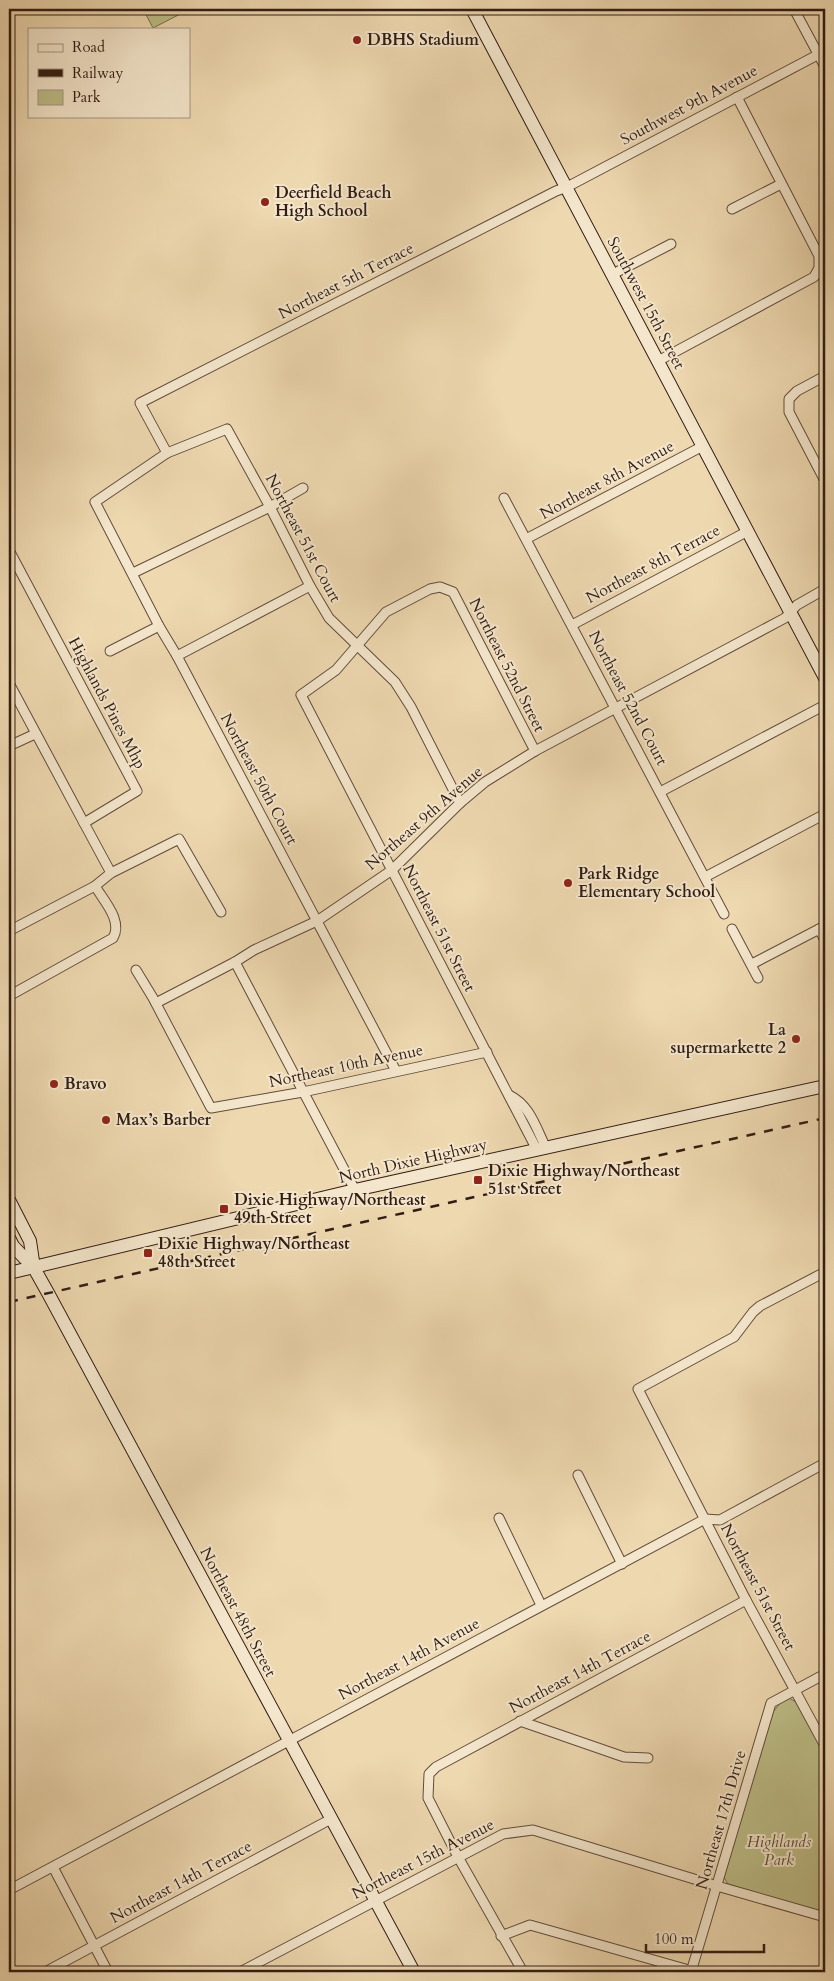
<svg xmlns="http://www.w3.org/2000/svg" width="834" height="1981" font-family="Cardo,serif">
<style>
.green{fill:#bdbe88;stroke:#776e4e}
.lines{fill:none;stroke-linecap:round;stroke-linejoin:round}
.street-casing{stroke:#604c3b;stroke-width:11}
.secondary-casing{stroke:#311d14;stroke-width:14}
.street{stroke:#f4e6cc;stroke-width:9}
.secondary{stroke:#f4e6cc;stroke-width:12}
.rail{stroke:#311d14;stroke-width:2.5;stroke-dasharray:9 9;stroke-linecap:butt}
.poi-dot{fill:#8f2418;stroke:#f4e6cc;stroke-width:2}
.labels{text-anchor:middle;dominant-baseline:central;stroke-width:4;stroke-linejoin:round;paint-order:stroke}
.poi-label{font-size:16px;font-weight:bold;fill:#311d14;stroke:#f4e6cc;text-anchor:start}
.street-label{font-size:16px;fill:#311d14;stroke:#f4e6cc}
.park-label{font-size:16px;font-style:italic;fill:#5b4d37;stroke:#f4e6cc}
</style>
<rect width="100%" height="100%" fill="#eed8b0"/>
<filter id="stains"><feTurbulence type="fractalNoise" baseFrequency=".004" numOctaves="4"/><feColorMatrix values="0 0 0 0 .2 0 0 0 0 .09 0 0 0 0 .02 0 0 0 .5 -.17"/></filter>
<radialGradient id="worn" r=".72"><stop offset=".6" stop-color="#630" stop-opacity="0"/><stop offset="1" stop-color="#630" stop-opacity=".3"/></radialGradient>
<g class="green">
<polygon points="143,9 190,9 153,28"/>
<polygon points="789,1698 798,1703 825,1752 825,1914 728,1884 723,1876 773,1712 781,1702"/>
</g>
<g class="lines">
<defs>
<g id="street">
<polyline points="794,9 825,67"/>
<polyline points="732,209 781,184"/>
<polyline points="613,274 671,244"/>
<polyline points="658,361 814,277 819,268 819,256 737,97"/>
<polyline points="825,376 797,391 789,399 789,412 825,481"/>
<polyline points="167,453 140,403 556,191 567,187 825,51"/>
<polyline points="504,498 724,914"/>
<polyline points="526,539 703,446"/>
<polyline points="9,550 137,791 84,823 111,873"/>
<polyline points="133,573 270,507 303,488"/>
<polyline points="572,625 748,531"/>
<polyline points="110,651 159,626"/>
<polyline points="177,656 310,586"/>
<polyline points="9,683 84,823"/>
<polyline points="9,746 35,734"/>
<polyline points="535,751 453,592 440,587 430,589 386,612 336,670 301,695 537,1150"/>
<polyline points="660,792 825,705"/>
<polyline points="705,877 825,814"/>
<polyline points="732,929 758,978"/>
<polyline points="819,929 825,940"/>
<polyline points="9,931 95,886 111,873 179,839 221,912"/>
<polyline points="235,962 355,1190"/>
<polyline points="752,964 825,926"/>
<polyline points="136,970 153,998 211,1108 303,1092 487,1052"/>
<path d="M9 996 113 938C123 921 104 901 95 886"/>
<polyline points="156,1003 235,962 254,950 317,921 392,870 460,803 485,782 535,751 785,618 797,605 825,589"/>
<polyline points="396,1071 177,656 159,626 95,502 167,453 227,429 270,507 310,586 329,618 395,682 411,707 460,803"/>
<path d="M509 1095C530 1105 536 1128 546 1148"/>
<polyline points="825,1272 760,1306 753,1312 734,1337 638,1389 746,1600 825,1746"/>
<polyline points="578,1475 622,1564"/>
<polyline points="499,1518 541,1605"/>
<polyline points="520,1721 624,1757 648,1758"/>
<polyline points="53,1867 108,1972"/>
<polyline points="9,1890 705,1519 720,1520 825,1463"/>
<polyline points="501,1936 530,1925 696,1972"/>
<polyline points="45,1972 331,1819"/>
<polyline points="240,1972 503,1834 533,1830 717,1886 825,1917"/>
<polyline points="523,1972 458,1857 428,1798 429,1774 436,1767 746,1600"/>
<polyline points="691,1972 771,1703 825,1674"/>
</g>
<g id="secondary">
<polyline points="472,9 825,678"/>
<polyline points="9,1200 30,1241 34,1268"/>
<polyline points="9,1238 13,1246 34,1268 48,1293 414,1972"/>
<polyline points="9,1273 355,1190 825,1086"/>
</g>
</defs>
<use href="#street" class="street-casing"/>
<use href="#secondary" class="secondary-casing"/>
<use href="#street" class="street"/>
<use href="#secondary" class="secondary"/>
<polyline class="rail" points="9,1302 825,1118"/>
</g>
<g class="poi-dot">
<circle cx="357" cy="40" r="5"/>
<circle cx="265" cy="202" r="5"/>
<circle cx="568" cy="883" r="5"/>
<circle cx="796" cy="1039" r="5"/>
<circle cx="54" cy="1084" r="5"/>
<circle cx="106" cy="1120" r="5"/>
<rect x="473" y="1175" width="10" height="10" rx="2.5"/>
<rect x="219" y="1204" width="10" height="10" rx="2.5"/>
<rect x="143" y="1248" width="10" height="10" rx="2.5"/>
</g>
<g class="labels">
<g class="poi-label">
<text x="367" y="40">DBHS Stadium</text>
<text x="275" y="193">Deerfield Beach<tspan x="275" dy="18">High School</tspan></text>
<text x="578" y="874">Park Ridge<tspan x="578" dy="18">Elementary School</tspan></text>
<text x="786" y="1030" text-anchor="end">La<tspan x="786" dy="18">supermarkette 2</tspan></text>
<text x="64" y="1084">Bravo</text>
<text x="116" y="1120">Max’s Barber</text>
<text x="488" y="1171">Dixie Highway/Northeast<tspan x="488" dy="18">51st Street</tspan></text>
<text x="234" y="1200">Dixie Highway/Northeast<tspan x="234" dy="18">49th Street</tspan></text>
<text x="158" y="1244">Dixie Highway/Northeast<tspan x="158" dy="18">48th Street</tspan></text>
</g>
<g class="street-label">
<text transform="translate(689 105) rotate(-28)">Southwest 9th Avenue</text>
<text transform="translate(346 281) rotate(-27)">Northeast 5th Terrace</text>
<text transform="translate(646 303) rotate(62)">Southwest 15th Street</text>
<text transform="translate(607 480) rotate(-28)">Northeast 8th Avenue</text>
<text transform="translate(303 538) rotate(62)">Northeast 51st Court</text>
<text transform="translate(653 564) rotate(-28)">Northeast 8th Terrace</text>
<text transform="translate(507 665) rotate(63)">Northeast 52nd Street</text>
<text transform="translate(628 698) rotate(62)">Northeast 52nd Court</text>
<text transform="translate(107 703) rotate(62)">Highlands Pines Mhp</text>
<text transform="translate(259 779) rotate(62)">Northeast 50th Court</text>
<text transform="translate(424 818) rotate(-41)">Northeast 9th Avenue</text>
<text transform="translate(439 928) rotate(63)">Northeast 51st Street</text>
<text transform="translate(346 1066) rotate(-12)">Northeast 10th Avenue</text>
<text transform="translate(413 1161) rotate(-13)">North Dixie Highway</text>
<text transform="translate(758 1587) rotate(62)">Northeast 51st Street</text>
<text transform="translate(238 1612) rotate(62)">Northeast 48th Street</text>
<text transform="translate(409 1659) rotate(-28)">Northeast 14th Avenue</text>
<text transform="translate(580 1672) rotate(-28)">Northeast 14th Terrace</text>
<text transform="translate(721 1820) rotate(-74)">Northeast 17th Drive</text>
<text transform="translate(423 1859) rotate(-27)">Northeast 15th Avenue</text>
<text transform="translate(181 1882) rotate(-28)">Northeast 14th Terrace</text>
</g>
<g class="park-label">
<text x="779" y="1842">Highlands<tspan x="779" dy="18">Park</tspan></text>
</g>
</g>
<rect width="834" height="1981" fill="none" stroke="#eed8b0" stroke-width="30"/>
<rect x="10" y="10" width="814" height="1961" fill="none" stroke="#311d14" stroke-width="2.5"/>
<rect x="15" y="15" width="804" height="1951" fill="none" stroke="#311d14"/>
<rect x="28" y="28" width="162" height="90" fill="#f4e6cc" stroke="#a69682"/>
<rect x="38" y="44" width="25" height="8" fill="#f4e6cc" stroke="#a69682"/>
<text x="72" y="52" font-size="15" fill="#311d14">Road</text>
<rect x="38" y="69" width="25" height="8" fill="#311d14" stroke="#a69682"/>
<text x="72" y="78" font-size="15" fill="#311d14">Railway</text>
<rect x="38" y="90" width="25" height="15" fill="#bdbe88" stroke="#a69682"/>
<text x="72" y="102" font-size="15" fill="#311d14">Park</text>
<path d="M646 1944v8h118v-8" fill="none" stroke="#311d14" stroke-width="2.5"/>
<text x="654" y="1944" font-size="15" fill="#311d14" stroke="#f4e6cc" stroke-width="4" paint-order="stroke">100 m</text>
<rect width="100%" height="100%" filter="url(#stains)"/>
<rect width="100%" height="100%" fill="url(#worn)"/>
</svg>
